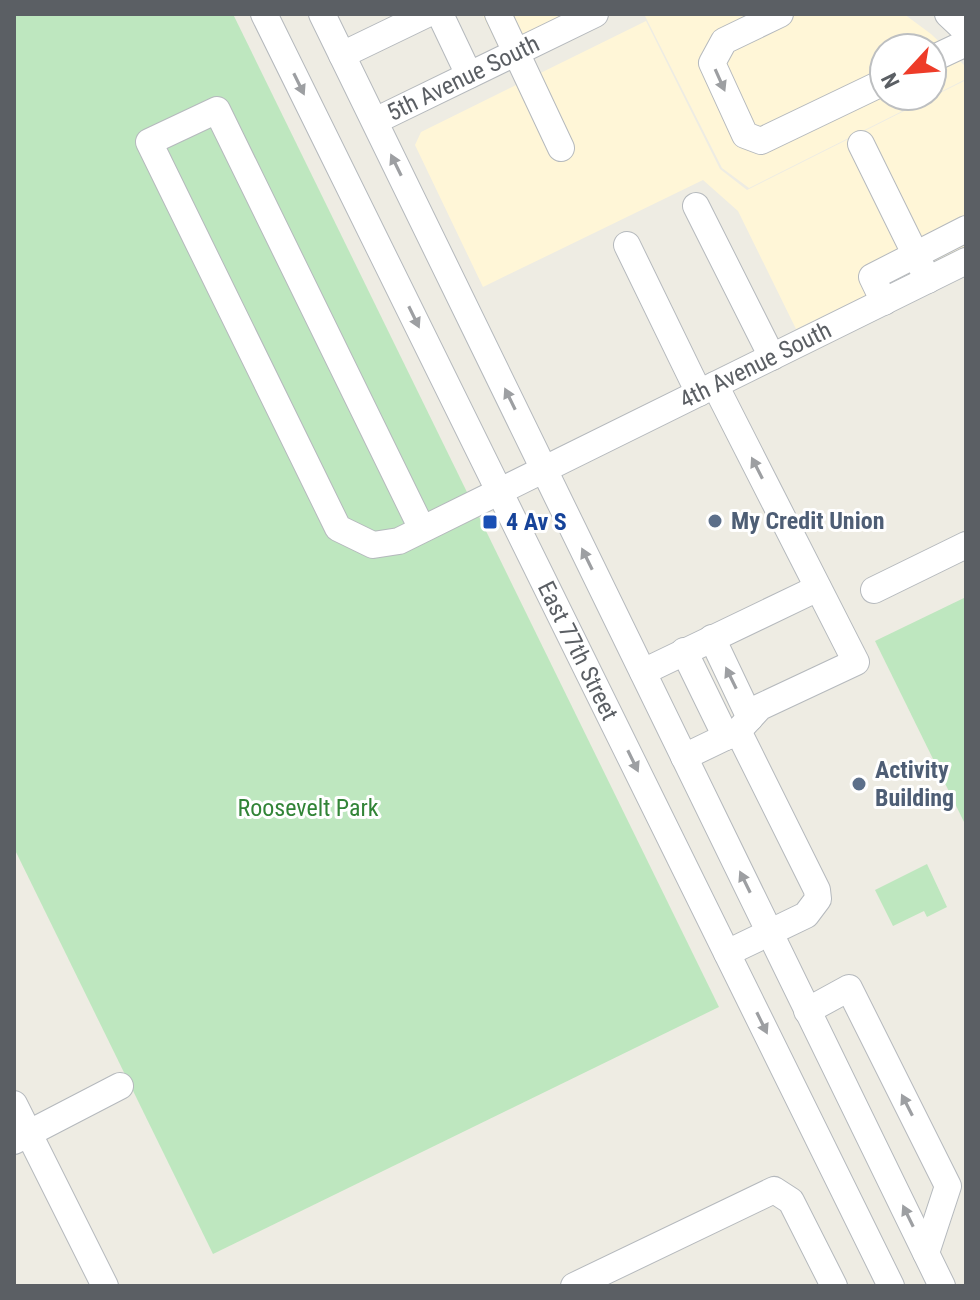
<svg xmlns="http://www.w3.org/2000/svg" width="980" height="1300" font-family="'Roboto Condensed',sans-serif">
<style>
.commercial{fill:#fff6d7;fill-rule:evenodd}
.green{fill:#bee7bf}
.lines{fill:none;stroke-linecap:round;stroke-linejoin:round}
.minor-casing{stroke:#b5b9bd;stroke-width:28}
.minor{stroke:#fff;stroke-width:26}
.oneway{fill:#9d9fa2}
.service-dot{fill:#5c6f8a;stroke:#fff;stroke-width:3}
.transit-dot{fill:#1a4fb4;stroke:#fff;stroke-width:3}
.labels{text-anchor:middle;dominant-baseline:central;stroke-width:6;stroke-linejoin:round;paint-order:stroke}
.street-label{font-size:24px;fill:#5b5f64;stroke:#fff}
.service-label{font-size:24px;font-weight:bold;fill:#4e5e75;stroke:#fff;text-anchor:start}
.transit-label{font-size:24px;font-weight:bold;fill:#164399;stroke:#fff;text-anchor:start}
.park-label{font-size:24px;fill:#328437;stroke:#fff}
</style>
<rect width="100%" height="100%" fill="#eeece3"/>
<g class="commercial">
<polygon points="482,14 572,14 499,49"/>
<path d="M644 14H904L931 34 966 67V79L749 188 722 168ZM884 48H932V96H884Z"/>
<polygon points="646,21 720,169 747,190 966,80 966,247 796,329 738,211 703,180 483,287 415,145 421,132"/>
</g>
<g class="green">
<polygon points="14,14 233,14 719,1007 213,1254 14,848"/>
<polygon points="966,597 966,826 875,641"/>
<polygon points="927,864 947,907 927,917 924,911 893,926 875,890"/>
</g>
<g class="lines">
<defs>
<g id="minor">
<path id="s1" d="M264 14 891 1286"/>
<polyline points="322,14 942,1286"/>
<polyline points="440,14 469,75"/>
<polyline points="498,14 561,148"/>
<polyline points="780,14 724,41 712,63 745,135 761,141 884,82"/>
<polyline points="948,14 966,31"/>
<polyline points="342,55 427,14"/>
<polyline points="932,59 966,43"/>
<path id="s2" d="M375 121 595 14"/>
<polyline points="861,144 928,280"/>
<polyline points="696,206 772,357"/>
<polyline points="627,245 699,393"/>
<polyline points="884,302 872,277 966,229"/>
<path id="s3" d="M422 529 217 110 149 142 338 528 373 545 399 541 966 261"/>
<polyline points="874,590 966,545"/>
<polyline points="712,638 750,718"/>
<polyline points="684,651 726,737"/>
<polyline points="643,672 818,588"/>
<polyline points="684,757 738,731 760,707 856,662 715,385"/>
<polyline points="727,953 806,915 818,899 817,890 738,731"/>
<polyline points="807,1011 849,988 948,1186 926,1253"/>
<polyline points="14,1104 105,1286"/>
<polyline points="14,1141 120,1086"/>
<polyline points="574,1286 774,1190 791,1201 834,1286"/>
</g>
</defs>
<use href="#minor" class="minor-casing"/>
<use href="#minor" class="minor"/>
</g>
<defs><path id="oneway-solid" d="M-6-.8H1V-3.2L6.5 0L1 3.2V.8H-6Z" transform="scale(2)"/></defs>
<g class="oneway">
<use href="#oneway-solid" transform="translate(720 80) rotate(66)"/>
<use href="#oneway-solid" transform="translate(299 84) rotate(64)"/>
<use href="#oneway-solid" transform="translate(396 165) rotate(-116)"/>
<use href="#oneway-solid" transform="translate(414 317) rotate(64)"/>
<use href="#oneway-solid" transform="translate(510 399) rotate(-116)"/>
<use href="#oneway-solid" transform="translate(757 468) rotate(-117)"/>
<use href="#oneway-solid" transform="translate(587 559) rotate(-116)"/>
<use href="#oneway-solid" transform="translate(731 678) rotate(-116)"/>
<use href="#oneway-solid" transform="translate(633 761) rotate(64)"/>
<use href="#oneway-solid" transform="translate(745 882) rotate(-116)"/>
<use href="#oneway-solid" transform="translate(762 1023) rotate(64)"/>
<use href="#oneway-solid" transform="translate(907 1105) rotate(-117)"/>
<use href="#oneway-solid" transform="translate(908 1216) rotate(-116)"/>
</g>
<g class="service-dot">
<circle cx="715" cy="521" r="8"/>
<circle cx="859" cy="784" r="8"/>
</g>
<rect class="transit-dot" x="482" y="514" width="16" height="16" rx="4"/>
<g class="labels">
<g class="street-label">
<text stroke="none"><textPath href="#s2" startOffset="98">5th Avenue South</textPath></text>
<text stroke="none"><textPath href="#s3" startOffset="1434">4th Avenue South</textPath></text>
<text stroke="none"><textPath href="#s1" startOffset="710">East 77th Street</textPath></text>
</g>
<g class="service-label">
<text x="731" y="521">My Credit Union</text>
<text x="875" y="770">Activity<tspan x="875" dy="28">Building</tspan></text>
</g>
<g class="transit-label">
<text x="506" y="522">4 Av S</text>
</g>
<g class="park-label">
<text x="308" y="808">Roosevelt Park</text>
</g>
</g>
<rect width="980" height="1300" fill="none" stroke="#5b5f64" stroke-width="32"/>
<g transform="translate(908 72) rotate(244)"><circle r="38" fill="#ffffff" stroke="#bdbfc1" stroke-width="2"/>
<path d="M0-6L14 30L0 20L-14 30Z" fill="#ee3c29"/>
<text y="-12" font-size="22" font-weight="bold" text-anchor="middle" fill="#5b5f64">N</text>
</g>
</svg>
